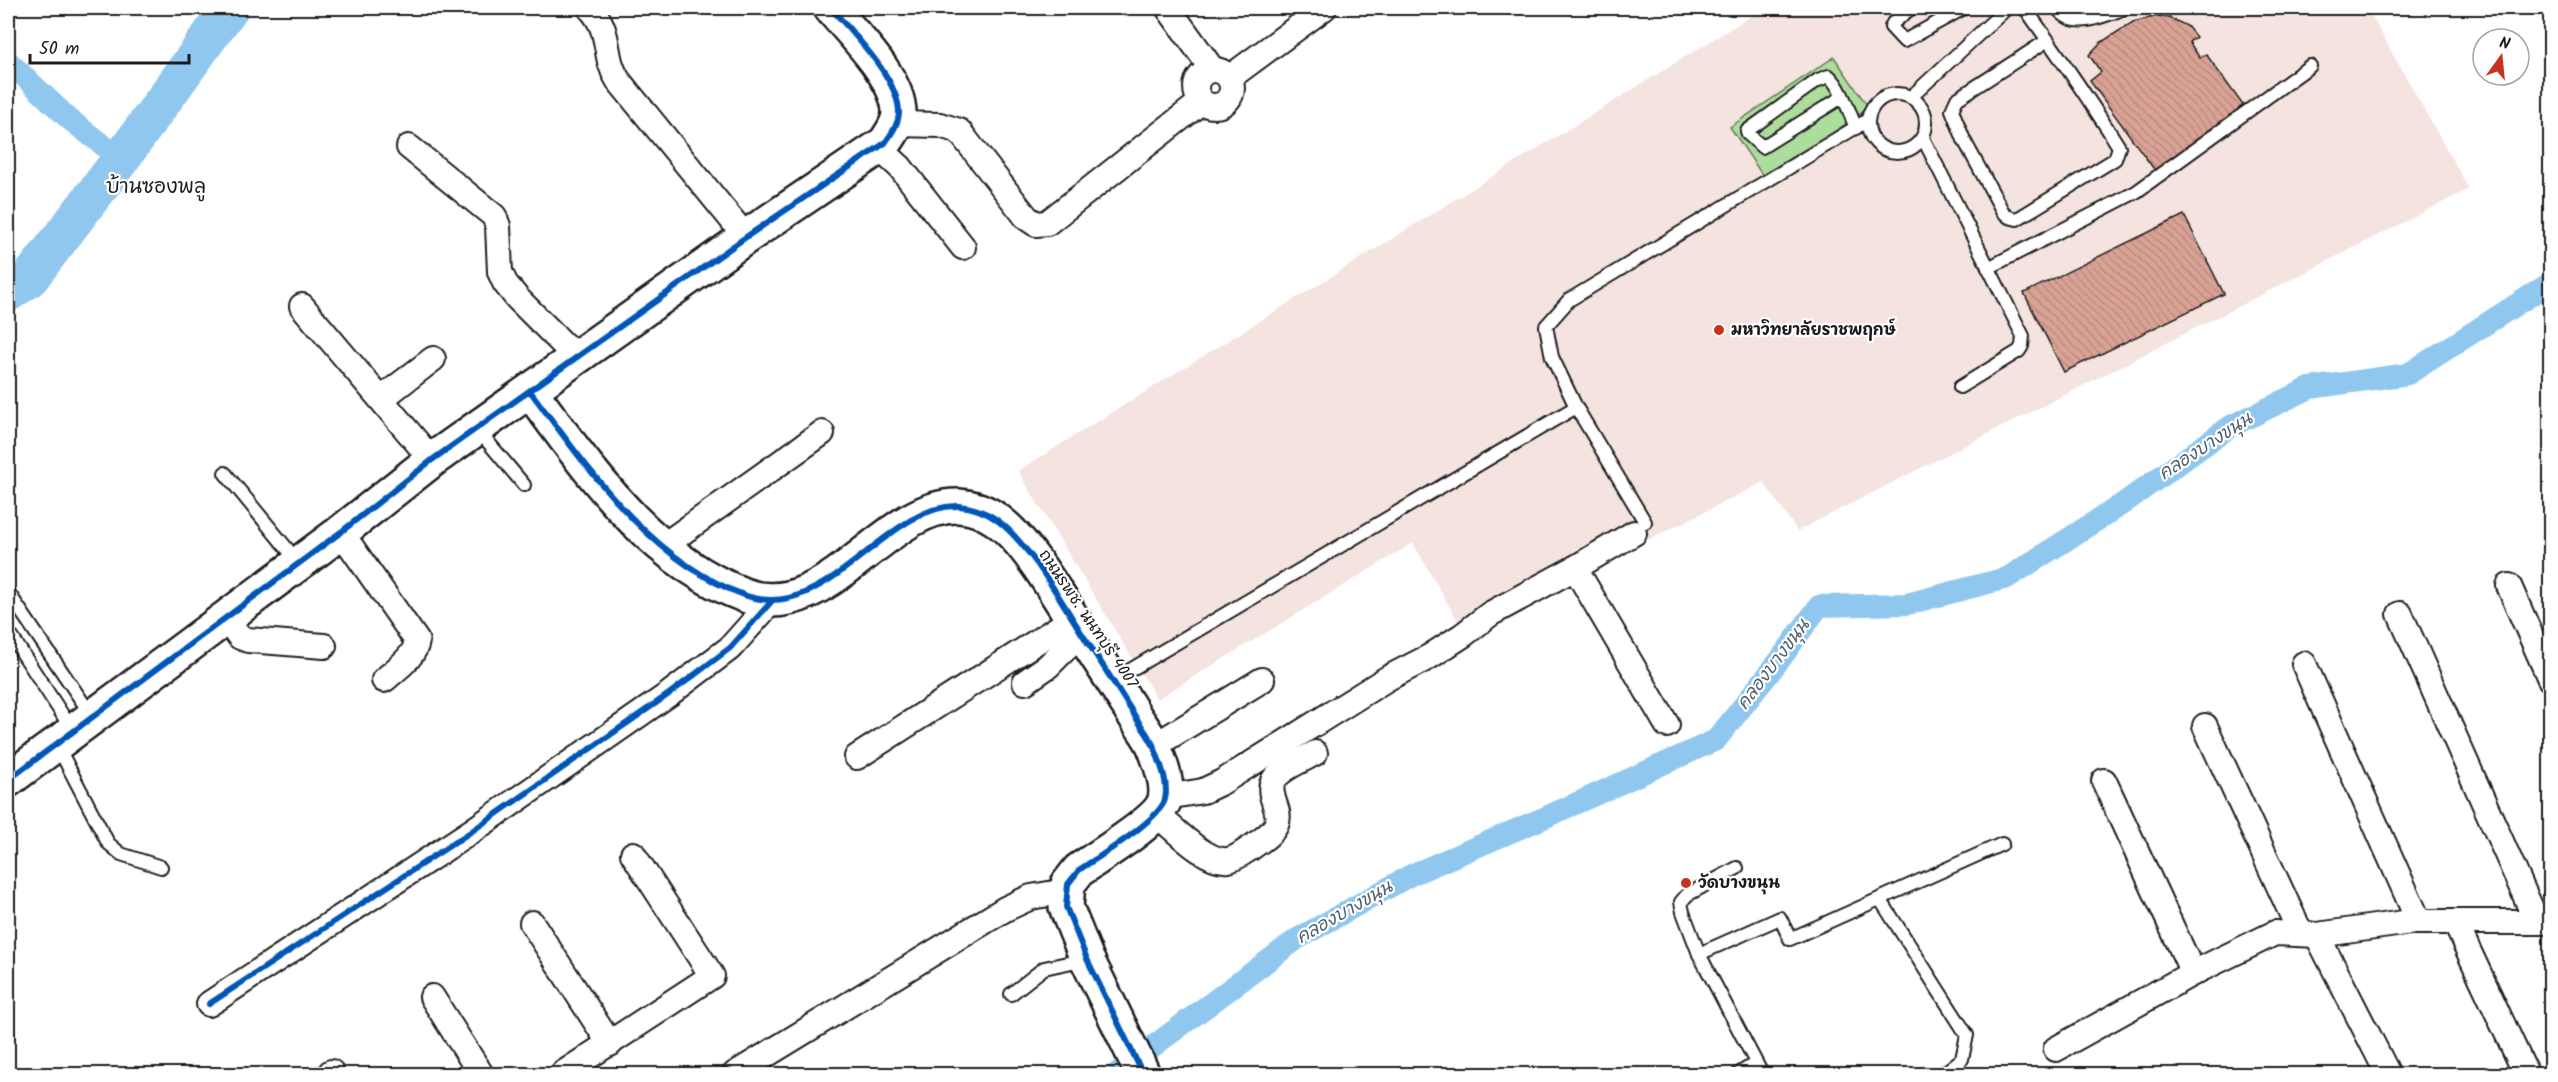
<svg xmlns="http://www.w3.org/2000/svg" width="2558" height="1082" font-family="Kalam,'Playpen Sans Thai',sans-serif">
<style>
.built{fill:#f4e3df}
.park{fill:#addd9c;stroke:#647c5c;stroke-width:1.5}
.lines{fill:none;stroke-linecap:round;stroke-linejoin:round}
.canal{stroke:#90c7ef;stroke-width:22}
.river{stroke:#90c7ef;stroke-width:38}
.building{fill:url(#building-back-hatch);stroke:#1c1c1c;stroke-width:1.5}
.lane-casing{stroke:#1c1c1c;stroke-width:16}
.street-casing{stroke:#1c1c1c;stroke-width:28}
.secondary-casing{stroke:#1c1c1c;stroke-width:38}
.lane{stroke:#fff;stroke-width:12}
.street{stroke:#fff;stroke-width:24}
.secondary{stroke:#fff;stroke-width:33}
.cycleway-casing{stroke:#fff;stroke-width:10}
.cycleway{stroke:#0057b8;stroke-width:6}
.poi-dot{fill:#c8321e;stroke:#fff;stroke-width:2}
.labels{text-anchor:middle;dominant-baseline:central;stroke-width:4.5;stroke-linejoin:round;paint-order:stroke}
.poi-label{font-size:16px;font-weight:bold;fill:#1c1c1c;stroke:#fff;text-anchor:start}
.street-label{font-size:16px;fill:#1c1c1c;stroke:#fff}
.water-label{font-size:18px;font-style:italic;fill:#4a6070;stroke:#fff}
.quarter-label{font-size:20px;fill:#1c1c1c;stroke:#fff}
</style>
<defs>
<pattern id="building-back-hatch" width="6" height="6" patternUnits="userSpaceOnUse" patternTransform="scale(1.5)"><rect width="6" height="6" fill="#daa295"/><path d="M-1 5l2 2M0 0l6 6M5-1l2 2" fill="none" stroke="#ba8b80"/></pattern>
</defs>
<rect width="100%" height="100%" fill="#fff"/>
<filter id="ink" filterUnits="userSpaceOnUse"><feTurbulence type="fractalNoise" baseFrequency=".0167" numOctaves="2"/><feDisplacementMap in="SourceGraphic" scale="12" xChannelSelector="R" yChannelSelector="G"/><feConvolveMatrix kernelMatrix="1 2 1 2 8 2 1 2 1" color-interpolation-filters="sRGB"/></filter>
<g filter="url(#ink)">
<polygon class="built" points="1764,8 2367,8 2469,189 1797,531 1764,482 1464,632 1413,543 1157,699 1018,471"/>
<polygon class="park" points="1834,57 1869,108 1765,179 1730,127"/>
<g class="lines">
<g class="canal">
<polyline points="8,61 69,119 121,159"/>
<polyline points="1116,1074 1297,939 1411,875 1546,817 1716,740 1782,657 1819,606 1907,604 2007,578 2121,505 2231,426 2310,388 2408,374 2550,283"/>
</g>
<polyline class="river" points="8,293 30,278 121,159 230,8"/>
</g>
<g class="building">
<polygon points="2158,16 2168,17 2187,26 2196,37 2189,42 2200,58 2206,54 2245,108 2156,172 2090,81 2101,72 2089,55 2100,43 2133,22"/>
<polygon points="2184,215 2224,294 2064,372 2024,293"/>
</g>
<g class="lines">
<defs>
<g id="lane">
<polyline points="1911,8 1893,23 1891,27 1904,41 1964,8"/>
<path d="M2025 8C2057 53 2089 99 2119 147L2115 159 2017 219 2009 217 2003 212 1964 140 1952 110 1957 99 2048 40"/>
<path d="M2057 8C2077 33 2103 14 2127 8"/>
<circle cx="1897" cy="123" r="29"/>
<path d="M1842 97 1762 147 1748 134 1747 131 1818 80 1829 76C1842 88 1849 112 1856 128"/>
<polyline points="1911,97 2007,8"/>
<polyline points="1923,138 2023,336 2022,346 2019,351 1960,387"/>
<polyline points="1988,268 2136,192 2310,66"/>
<polyline points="478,430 524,485"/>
<polyline points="225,473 298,562"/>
<polyline points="1645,522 1576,407 1552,357 1546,326 1569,300 1868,120"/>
<polyline points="8,592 92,716"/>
<polyline points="8,631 73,731"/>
<polyline points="1115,679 1576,407"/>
<polyline points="57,745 108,843 121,854 161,867"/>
<polyline points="1737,868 1687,895 1681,902 1683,912 1699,954 1762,1074"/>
<polyline points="1880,899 1967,1035 1962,1059 1943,1074"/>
<polyline points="1699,954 1780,918 1790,939 2002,844"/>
<polyline points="1011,994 1044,968 1086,959"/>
<polyline points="1738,1074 1756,1063"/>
</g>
<g id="street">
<path d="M590 8C613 33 602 55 618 80L746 237"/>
<polyline points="1168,8 1212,69"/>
<circle cx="1214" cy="88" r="18"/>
<polyline points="1229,78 1324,8"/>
<polyline points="897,124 940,125 959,131 1027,218 1036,224 1047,223 1201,102"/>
<polyline points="409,147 494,216 498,226 500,272 505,283 517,298 576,357"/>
<polyline points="879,148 900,167 963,247"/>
<polyline points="302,306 432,460"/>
<polyline points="381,399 433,359"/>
<path d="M341 532 417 641C415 657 396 669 384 680"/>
<polyline points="663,546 822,433"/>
<polyline points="1575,568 1667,725"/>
<polyline points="2509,586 2550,679"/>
<polyline points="2400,614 2537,922"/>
<polyline points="225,618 240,637 248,640 324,646"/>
<polyline points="2304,664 2419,922"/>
<polyline points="1025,682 1048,666 1081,633"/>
<polyline points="2205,726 2301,934"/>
<polyline points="1154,746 1262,680"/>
<polyline points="857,757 1072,619"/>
<polyline points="2104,781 2193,973"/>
<polyline points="1166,797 1203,791 1222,782 1388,678 1429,657 1463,635 1490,614 1575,568 1634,533"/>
<path d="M1156 814C1173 827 1205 863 1228 860 1236 859 1245 851 1252 847 1260 841 1271 835 1276 825 1283 811 1266 796 1273 781 1280 768 1303 760 1315 753"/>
<polyline points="2455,922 2526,1074"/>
<polyline points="532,923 610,1044"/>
<polyline points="2317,935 2388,1074"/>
<polyline points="432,997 481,1074"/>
<polyline points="209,1004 472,831 669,694 730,648 771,602"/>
<polyline points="2056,1049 2193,973 2275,933 2317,935 2411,922 2550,922"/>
<polyline points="331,1072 332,1074"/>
<polyline points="562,1074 712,976 633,854"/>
<polyline points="735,1074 1005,909 1031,897 1066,891"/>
</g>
<g id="secondary">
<path d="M530 391C588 468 649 560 744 595 827 626 885 503 959 506 973 507 986 512 997 520 1030 544 1063 605 1086 640 1102 664 1118 689 1133 713 1140 725 1150 736 1155 749 1160 763 1169 783 1165 799 1161 819 1098 857 1079 870L1068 884 1066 907 1087 959 1143 1074"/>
<path d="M8 780 341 532 432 460 746 237 885 143C891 134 898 125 899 114 900 79 852 33 831 8"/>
</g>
</defs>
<use href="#lane" class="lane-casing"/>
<use href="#street" class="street-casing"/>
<use href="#secondary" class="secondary-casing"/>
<use href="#lane" class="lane"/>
<use href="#street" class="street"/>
<use href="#secondary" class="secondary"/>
<defs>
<g id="cycleway">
<path d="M530 391C588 468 649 560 744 595 827 626 885 503 959 506 973 507 986 512 997 520 1030 544 1063 605 1086 640 1102 664 1118 689 1133 713 1140 725 1150 736 1155 749 1160 763 1169 783 1165 799 1161 819 1098 857 1079 870L1068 884 1066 907 1087 959 1143 1074"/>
<path d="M8 780 341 532 432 460 746 237 885 143C891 134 898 125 899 114 900 79 852 33 831 8"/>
<polyline points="209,1004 472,831 669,694 730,648 771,602"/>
</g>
</defs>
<use href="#cycleway" class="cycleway-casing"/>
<use href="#cycleway" class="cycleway"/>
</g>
</g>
<g class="poi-dot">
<circle cx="1719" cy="330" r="6"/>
<circle cx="1686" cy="883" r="6"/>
</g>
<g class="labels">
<g class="poi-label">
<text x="1731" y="330">มหาวิทยาลัยราชพฤกษ์</text>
<text x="1698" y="883">วัดบางขนุน</text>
</g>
<g class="street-label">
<text transform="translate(1088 619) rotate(56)">ถนนรพช. นนทบุรี 4007</text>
</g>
<g class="water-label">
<text transform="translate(2206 447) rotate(-33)">คลองบางขนุน</text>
<text transform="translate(1774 665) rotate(-53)">คลองบางขนุน</text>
<text transform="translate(1345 913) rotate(-30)">คลองบางขนุน</text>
</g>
<g class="quarter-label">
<text x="156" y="188">บ้านซองพลู</text>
</g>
</g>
<rect width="2558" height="1082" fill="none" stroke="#fff" stroke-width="30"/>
<rect x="15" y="15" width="2528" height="1052" fill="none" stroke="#1c1c1c" stroke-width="2" filter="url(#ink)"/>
<g transform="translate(2501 57) rotate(15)"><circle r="28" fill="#ffffff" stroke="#a4a4a4" stroke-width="1.5"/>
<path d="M0-4.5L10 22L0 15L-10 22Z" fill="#c8321e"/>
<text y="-9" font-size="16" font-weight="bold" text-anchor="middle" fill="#1c1c1c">N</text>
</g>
<path d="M30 54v9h159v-9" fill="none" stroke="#1c1c1c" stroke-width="3"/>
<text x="39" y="54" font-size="18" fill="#1c1c1c" stroke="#ffffff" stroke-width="4.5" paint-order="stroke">50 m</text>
</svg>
